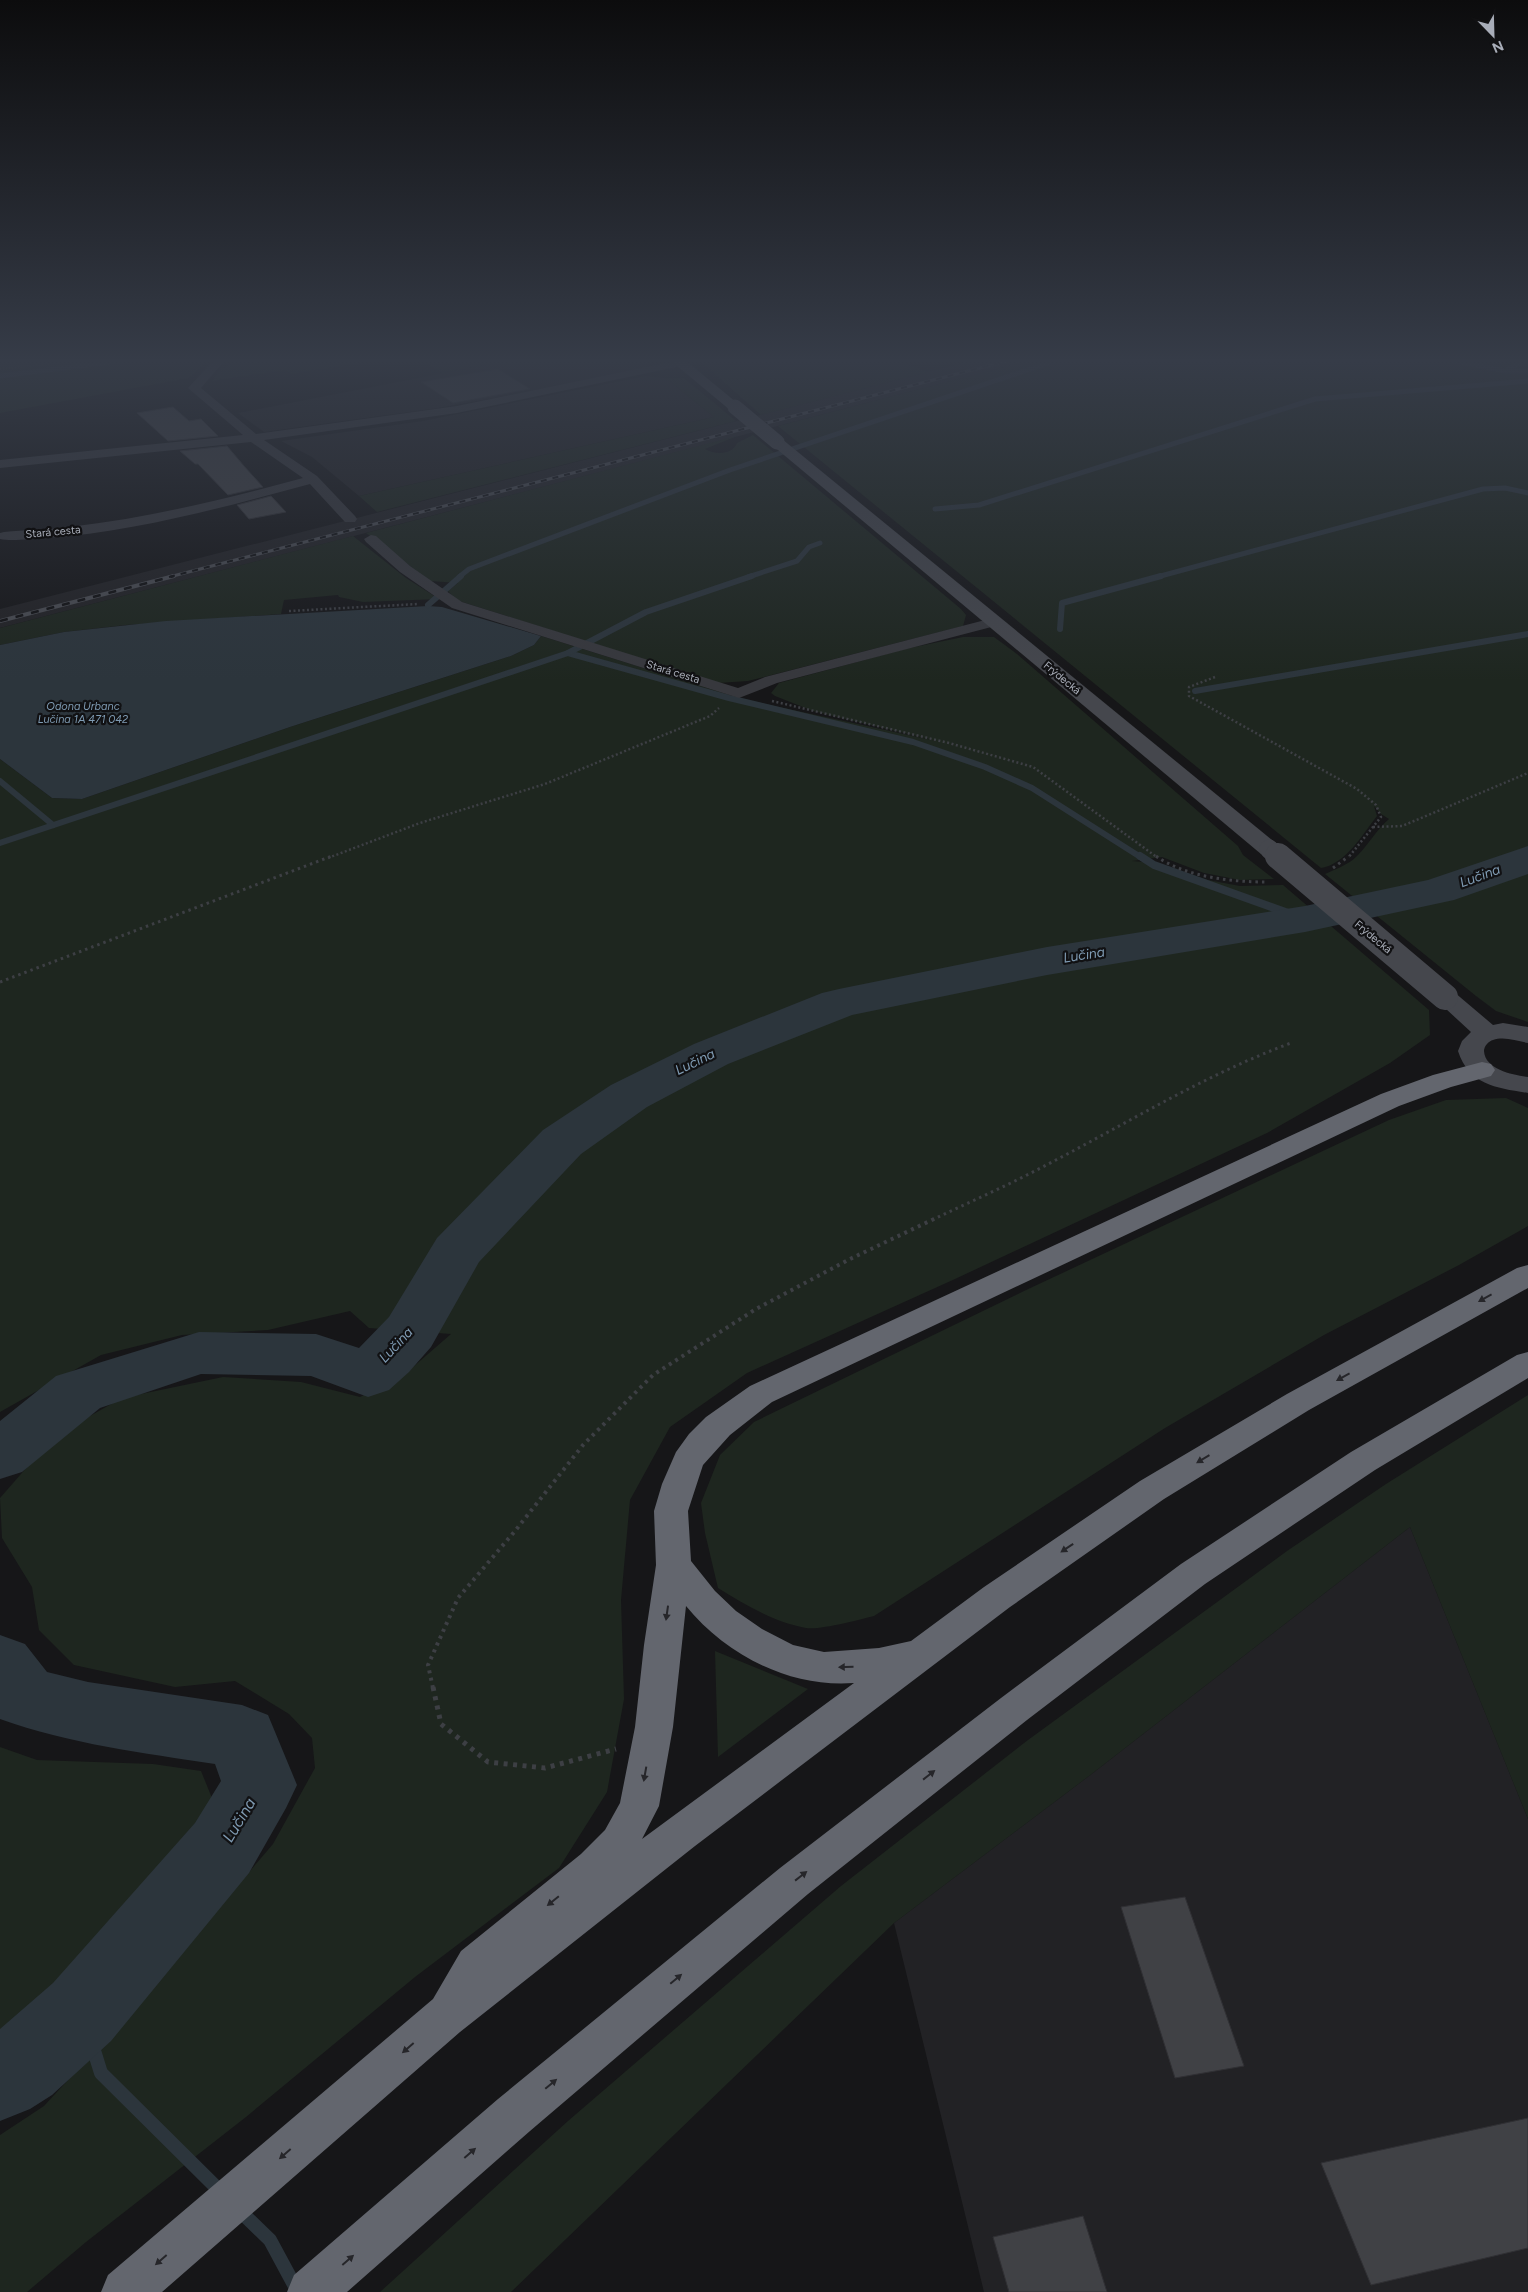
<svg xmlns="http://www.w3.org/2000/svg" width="1528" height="2292" font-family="Figtree,sans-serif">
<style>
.built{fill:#222225}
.green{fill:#1e261f}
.water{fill:#2c353c}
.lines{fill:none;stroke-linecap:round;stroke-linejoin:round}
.stream-far3{stroke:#2c353c;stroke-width:5}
.stream-far2{stroke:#2c353c;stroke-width:6}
.stream-far1{stroke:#2c353c;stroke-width:8}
.stream{stroke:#2c353c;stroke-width:14}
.river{fill:#2c353c;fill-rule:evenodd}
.building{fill:#404145;stroke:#303034}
.path-far4{stroke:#3d3f44;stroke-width:2;stroke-dasharray:1 2;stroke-linecap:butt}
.path-far3{stroke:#3d3f44;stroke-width:2.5;stroke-dasharray:2 2.5;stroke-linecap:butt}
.path-far2{stroke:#3d3f44;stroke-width:3;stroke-dasharray:2.5 4;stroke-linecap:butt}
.path-far1{stroke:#3d3f44;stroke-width:4;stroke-dasharray:3 4.5;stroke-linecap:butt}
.path{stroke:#3d3f44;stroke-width:5;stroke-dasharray:4 5.5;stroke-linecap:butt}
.street{fill:#37383d;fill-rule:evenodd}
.secondary{fill:#45474d;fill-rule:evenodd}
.highway{fill:#63666e;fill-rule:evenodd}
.rail-far1-casing{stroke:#4a4c52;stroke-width:3}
.rail-casing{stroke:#4a4c52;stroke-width:4}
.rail-far1{stroke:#111113;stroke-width:2;stroke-dasharray:6;stroke-linecap:butt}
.rail{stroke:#111113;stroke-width:2.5;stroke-dasharray:8;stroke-linecap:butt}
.secondary-bridge-far2{stroke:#45474d;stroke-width:15}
.secondary-bridge-far1{stroke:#45474d;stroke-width:19}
.secondary-bridge{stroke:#45474d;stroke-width:26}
.oneway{fill:#26262a}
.labels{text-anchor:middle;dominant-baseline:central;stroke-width:4.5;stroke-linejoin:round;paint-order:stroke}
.far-street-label{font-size:11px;fill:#a8adb8;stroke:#111113}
.far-water-label{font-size:11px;font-style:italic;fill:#7f9bb3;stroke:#111113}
.water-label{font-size:14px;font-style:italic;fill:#7f9bb3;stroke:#111113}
.near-water-label{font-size:16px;font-style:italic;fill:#7f9bb3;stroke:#111113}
</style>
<rect width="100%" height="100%" fill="#161618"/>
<g class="built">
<polygon points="499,360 656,360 649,366 641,368 515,394 438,408 264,432 238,413 501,362"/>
<polygon points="975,360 1031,360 0,628 0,609"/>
<polygon points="646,376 666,378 714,417 359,496 312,457 281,441 423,421"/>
<polygon points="1410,1527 1528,1819 1528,2292 984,2292 894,1923 1089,1776"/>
</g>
<g class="green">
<polygon points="0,360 209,360 189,378 0,413"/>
<polygon points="236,360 378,360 291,374 285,370 212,381 219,371"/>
<polygon points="422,360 499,360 501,362 443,373"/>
<polygon points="699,360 896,360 928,372 761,415"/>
<path d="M1031 360H1528V1022L1496 1011 1476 996 1325 874C1336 869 1348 865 1357 856 1369 844 1376 830 1389 819L1381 814 1374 806 1377 816C1362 835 1346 864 1321 868L778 426Z"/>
<polygon points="666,378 684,378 736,421 377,512 359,496 714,417"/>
<path d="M753 435 961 609 966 615 963 626 748 681 718 683 456 600 448 591 458 583 430 581 366 533 737 436 705 449C716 455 732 455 737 443Z"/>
<polygon points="353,536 406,578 439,599 363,602 339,597 338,595 284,600 281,614 126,625 64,632 0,645 0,628"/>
<polygon points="541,636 743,699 941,742 813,711 775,696 771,693 779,683 905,649 963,637 994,637 1017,654 1238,846 1243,855 1274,879 1240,880 1204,873 1162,857 1132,861 1157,863 1208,880 1240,886 1283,885 1429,1010 1430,1035 1390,1063 1267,1133 955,1279 747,1373 670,1427 630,1500 621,1600 624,1699 607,1792 559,1868 415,1977 246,2117 86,2242 27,2292 0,2292 0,2135 44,2106 118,2026 273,1844 315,1768 312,1738 289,1714 235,1681 175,1687 74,1665 39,1630 32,1587 2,1538 0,1498 28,1466 65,1430 122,1398 223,1377 301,1382 360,1397 405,1374 451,1334 369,1328 350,1311 268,1330 182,1335 101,1355 0,1412 0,759 52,798 82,799 290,727 511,656 534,645"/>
<path d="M1506 1098 1528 1108V1226L1459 1265 1324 1335 1165 1428 874 1616C858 1620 821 1630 806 1628 773 1622 746 1605 718 1588L705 1533 701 1503 720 1455 754 1422 1024 1291 1389 1120 1446 1100Z"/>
<polygon points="1528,1395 1528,1819 1410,1527 1089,1776 894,1923 511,2292 380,2292 568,2121 841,1886 1028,1740 1287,1551 1386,1484"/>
<polygon points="715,1651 808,1689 718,1757"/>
<polygon points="0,1747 37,1760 153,1764 201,1771 214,1803 140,1897 0,2038"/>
</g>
<polygon class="water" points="428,606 442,607 541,636 534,645 511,656 290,727 82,799 52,798 0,759 0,645 64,632 166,621"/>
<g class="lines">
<g class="stream-far3">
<polyline points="1450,360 1506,371 1528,371"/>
<polyline points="1507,370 1524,360"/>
<polyline points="0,376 127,360"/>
<polyline points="935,509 979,505 1315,399 1528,381"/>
<polyline points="459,577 469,569 730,470 1057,360"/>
<polyline points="748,577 797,561 809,547 820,543"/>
<polyline points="1157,577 1483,489 1505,488 1528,493"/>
</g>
<g class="stream-far2">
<polyline points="428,605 461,576"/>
<polyline points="1060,629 1062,603 1161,576"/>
<polyline points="568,653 729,698 913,742 985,767 1032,788 1142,858"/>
<polyline points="1195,691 1528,634"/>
<polyline points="0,781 53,825"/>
<polyline points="0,843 568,653 646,612 752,576"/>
</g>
<polyline class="stream-far1" points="1140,856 1154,865 1305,919"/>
<g class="stream">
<polyline points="82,2012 101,2073 223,2194"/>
<polyline points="239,2210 270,2240 298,2292"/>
</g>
<g class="river">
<polygon points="1528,846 1528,874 1454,900 1305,932 1047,975 852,1015 728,1064 647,1107 581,1154 479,1262 431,1347 409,1372 389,1390 368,1397 311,1376 201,1374 100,1408 22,1472 0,1479 0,1421 56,1376 199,1332 316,1334 359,1348 389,1317 437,1238 543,1130 611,1085 694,1044 822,993 839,989 1047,947 1305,906 1428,880"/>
<path d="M0 1635 25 1644 47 1672 88 1682 242 1705 268 1715 297 1785 286 1808 249 1873 111 2041 52 2095 30 2109 0 2121V2029L53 1983 195 1823 221 1781 215 1764C143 1753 70 1744 0 1719Z"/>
</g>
</g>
<g class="building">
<polygon points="498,369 530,389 453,403 421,382"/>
<polygon points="173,407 189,421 201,419 218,436 168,441 137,413"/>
<polygon points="227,446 244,466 263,487 228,495 198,464 195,464 180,451"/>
<polygon points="271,496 286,512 249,519 237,505"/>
<polygon points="1185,1897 1244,2066 1175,2078 1121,1907"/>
<polygon points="1528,2118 1528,2248 1371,2285 1321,2163"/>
<polygon points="1083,2216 1107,2292 1009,2292 993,2237"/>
</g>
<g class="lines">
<polyline class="path-far4" points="0,369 80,360"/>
<g class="path-far3">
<polyline points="289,611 418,604"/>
<polyline points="1215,677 1189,687 1189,696 1357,789 1376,805 1381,817 1348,858"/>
<polyline points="772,701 949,743 1033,767 1158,858"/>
<polyline points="1373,827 1402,826 1528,773"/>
<polyline points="328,858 420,823 545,784 710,716 719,708"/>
</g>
<g class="path-far2">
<path d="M1156 856C1185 877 1232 882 1266 882"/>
<polyline points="1333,868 1349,856"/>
<polyline points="0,982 332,856"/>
<path d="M932 1220C972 1201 1013 1183 1052 1162 1131 1121 1207 1074 1291 1043"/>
</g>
<polyline class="path-far1" points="433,1688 428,1665 458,1598 515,1531 583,1445 653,1375 756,1309 850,1259 934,1219"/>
<polyline class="path" points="433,1687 441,1724 488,1762 545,1768 616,1749"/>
<g class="street">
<path d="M214 360H225L201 388 256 434 457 406 680 360 686 363 681 366 457 413 264 440 317 476 355 516 357 519 355 522H345L310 484C224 507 135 532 46 538 32 538 13 542 0 539V533L4 532C25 530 47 530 69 527 148 518 226 499 303 478L251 442 0 468V460L243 435 188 388Z"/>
<polygon points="371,535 376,536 410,566 462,602 738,688 765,677 989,619 994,618 1001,622 999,625 777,683 739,698 452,608 400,572 366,542 364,539"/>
</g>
<g class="secondary">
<polygon points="670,360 685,360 742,407 735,411 730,410"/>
<polygon points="777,438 782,439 1277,844 1280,849 1277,854 1269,856 1261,854 772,445 770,442"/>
<path d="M1445 990 1454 992 1493 1025 1503 1023 1528 1027V1043C1517 1041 1504 1036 1493 1040 1489 1041 1484 1046 1484 1051 1485 1070 1514 1075 1528 1077V1093C1497 1088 1469 1085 1458 1051L1462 1041 1471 1032 1433 997 1436 992Z"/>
</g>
<g class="highway">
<path d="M1482 1062 1491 1064 1495 1070 1491 1076 1451 1087 1399 1106 772 1402 730 1435 703 1465 688 1511 691 1561 715 1591 736 1611 762 1629 793 1645 824 1652 879 1648 911 1641 984 1587 1140 1481 1287 1394 1517 1268 1528 1265V1288L1309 1410 1164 1499 1010 1607 695 1846 460 2032 162 2292H101L108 2275 433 1999 461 1951 581 1854 605 1830 620 1803 635 1727 644 1645 656 1565 654 1511 662 1484 676 1452 689 1434 706 1417 750 1386 1381 1094 1433 1075ZM686 1606C726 1655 790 1688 854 1683L642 1839 659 1806 673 1727Z"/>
<polygon points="1528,1352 1528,1378 1375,1470 1205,1584 1027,1720 808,1894 530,2131 347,2292 287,2292 294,2275 498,2099 780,1868 1001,1698 1181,1564 1351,1452 1517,1355"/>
</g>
<defs>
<polyline id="rail-far1" points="169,577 1011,360"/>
<polyline id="rail" points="0,621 174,576"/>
</defs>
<use href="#rail-far1" class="rail-far1-casing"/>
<use href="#rail" class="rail-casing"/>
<use href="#rail-far1" class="rail-far1"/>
<use href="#rail" class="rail"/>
<polyline class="secondary-bridge-far2" points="735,407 777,442"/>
<polyline class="secondary-bridge-far1" points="1269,849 1279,858"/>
<polyline class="secondary-bridge" points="1278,856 1445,997"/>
</g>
<defs><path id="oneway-solid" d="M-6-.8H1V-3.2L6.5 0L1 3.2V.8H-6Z" transform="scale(1.25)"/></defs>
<g class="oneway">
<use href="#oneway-solid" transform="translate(1485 1298) rotate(151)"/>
<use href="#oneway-solid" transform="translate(1343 1377) rotate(151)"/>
<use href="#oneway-solid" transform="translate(1203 1459) rotate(149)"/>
<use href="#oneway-solid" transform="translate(1067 1548) rotate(146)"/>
<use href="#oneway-solid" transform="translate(667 1613) rotate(98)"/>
<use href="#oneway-solid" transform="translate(846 1667) rotate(179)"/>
<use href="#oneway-solid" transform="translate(645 1774) rotate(100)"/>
<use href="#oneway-solid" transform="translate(929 1775) rotate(-38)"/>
<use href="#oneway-solid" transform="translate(801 1876) rotate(-38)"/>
<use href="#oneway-solid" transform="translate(553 1901) rotate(141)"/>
<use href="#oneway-solid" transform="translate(676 1979) rotate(-40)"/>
<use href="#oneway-solid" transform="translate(408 2048) rotate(139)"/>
<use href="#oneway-solid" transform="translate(551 2084) rotate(-40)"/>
<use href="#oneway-solid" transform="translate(470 2153) rotate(-41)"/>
<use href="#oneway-solid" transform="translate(285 2154) rotate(139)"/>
<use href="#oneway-solid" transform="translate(161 2260) rotate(139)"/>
<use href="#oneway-solid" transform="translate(348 2260) rotate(-41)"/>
</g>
<linearGradient id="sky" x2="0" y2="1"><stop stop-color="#0c0c0d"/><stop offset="0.53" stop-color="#363c48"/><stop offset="1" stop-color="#363c48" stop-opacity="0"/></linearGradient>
<rect width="1528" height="681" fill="url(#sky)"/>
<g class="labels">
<g class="far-street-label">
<text transform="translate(53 532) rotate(-5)">Stará cesta</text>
<text transform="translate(673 672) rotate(17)">Stará cesta</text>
<text transform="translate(1062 678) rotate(40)">Frýdecká</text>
<text transform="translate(1373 937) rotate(40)">Frýdecká</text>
</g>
<g class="far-water-label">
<text x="83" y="706">Odona Urbanc<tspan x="83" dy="13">Lučina 1A 471 042</tspan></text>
</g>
<g class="water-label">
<text transform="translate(1480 876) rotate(-20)">Lučina</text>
<text transform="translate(1084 955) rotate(-9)">Lučina</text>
<text transform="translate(695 1062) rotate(-26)">Lučina</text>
<text transform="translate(396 1345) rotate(-47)">Lučina</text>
</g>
<g class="near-water-label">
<text transform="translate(239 1820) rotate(-59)">Lučina</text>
</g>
</g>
<g transform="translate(1493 35) rotate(157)" stroke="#111113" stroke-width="4" paint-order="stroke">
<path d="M0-4L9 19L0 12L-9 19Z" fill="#a8adb8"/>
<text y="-8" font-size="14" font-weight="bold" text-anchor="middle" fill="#a8adb8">N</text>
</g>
</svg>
